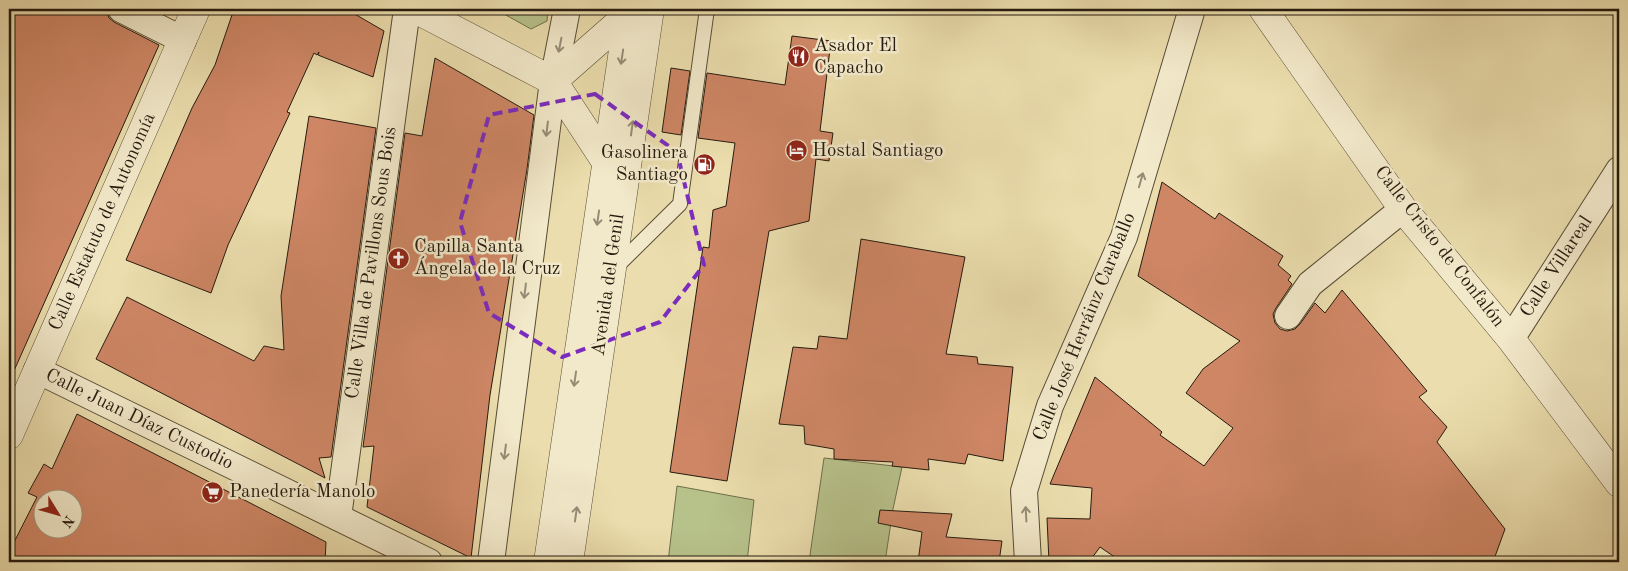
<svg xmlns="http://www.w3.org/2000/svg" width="1628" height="571" font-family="'Old Standard TT',serif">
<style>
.green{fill:#b7c18a;stroke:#6e6e4c}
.building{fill:#ce8665;stroke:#251b0f;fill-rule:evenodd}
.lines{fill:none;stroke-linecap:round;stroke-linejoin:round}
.service-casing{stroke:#564c36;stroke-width:16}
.minor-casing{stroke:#564c36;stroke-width:28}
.tertiary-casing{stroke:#564c36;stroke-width:29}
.service{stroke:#f2e9ca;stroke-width:14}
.minor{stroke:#f2e9ca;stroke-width:26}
.tertiary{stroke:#f2e9ca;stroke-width:28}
.oneway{stroke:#968c76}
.marked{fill:none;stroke:#7b2cbf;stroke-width:4;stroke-dasharray:10 6;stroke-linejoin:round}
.labels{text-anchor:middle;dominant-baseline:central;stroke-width:5;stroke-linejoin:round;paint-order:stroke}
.poi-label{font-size:19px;fill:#251b0f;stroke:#f2e9ca;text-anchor:start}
.street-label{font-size:19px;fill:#251b0f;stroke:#f2e9ca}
</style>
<rect width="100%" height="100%" fill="#ebddad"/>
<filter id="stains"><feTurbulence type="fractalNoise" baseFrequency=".004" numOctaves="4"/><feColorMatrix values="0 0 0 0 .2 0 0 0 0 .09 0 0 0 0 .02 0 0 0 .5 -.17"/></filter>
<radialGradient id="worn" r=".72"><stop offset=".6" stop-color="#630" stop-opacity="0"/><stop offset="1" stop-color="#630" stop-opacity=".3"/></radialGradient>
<g class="green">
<polygon points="495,9 548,9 547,21 531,29"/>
<polygon points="824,458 902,467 893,509 885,562 809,562"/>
<polygon points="677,486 754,500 747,562 668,562"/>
</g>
<g class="building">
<polygon points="9,9 98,9 107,13 109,18 114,22 159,45 9,382"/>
<polygon points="234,9 346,9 384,31 373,77 318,55 319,52 317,55 314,53 287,112 290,113 228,245 211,293 126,260 192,108 215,65"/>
<polygon points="792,36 831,41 820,131 833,133 829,161 816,159 809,221 769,231 727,481 670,472 703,247 709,248 713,210 726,206 735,143 698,138 707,73 785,85"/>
<polygon points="435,58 534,115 527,169 490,395 471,558 367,507 374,446 363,447 405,133 422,136"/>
<polygon points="671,68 690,71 681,135 662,132"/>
<polygon points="309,116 376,128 332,450 331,457 319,458 325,478 96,359 127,297 254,361 264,346 284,350 281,296"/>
<polygon points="1162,182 1215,219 1219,213 1283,256 1278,265 1291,276 1288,280 1292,284 1276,308 1273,314 1275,323 1280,329 1287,331 1295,329 1300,324 1315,303 1325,313 1342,290 1427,391 1419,397 1447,427 1437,442 1505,529 1493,562 1122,562 1100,547 1089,562 1049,562 1047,518 1090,519 1092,488 1050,484 1095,377 1162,432 1160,435 1204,466 1233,428 1186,393 1203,369 1240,341 1138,276"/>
<polygon points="861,239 965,257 946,354 977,357 978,364 1013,367 1003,461 968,454 965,464 928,459 929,470 892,466 893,462 834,459 834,449 805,444 804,426 779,424 793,347 817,349 819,336 847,339"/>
<path d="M77 414 326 542 325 562H9V552L37 497 28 493 44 464 52 469ZM42 498H72V528H42Z"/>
<polygon points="880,510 952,514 946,537 1002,541 999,562 918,562 922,532 878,523"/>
</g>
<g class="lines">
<defs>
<polyline id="service" points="615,268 680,204 707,9"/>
<g id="minor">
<polyline points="121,9 183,40"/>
<polyline points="1288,316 1310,284 1403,209"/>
<polyline points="1511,339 1619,170"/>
<polyline points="37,370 429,562"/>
<polyline points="338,517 407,9"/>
<polyline points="491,562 553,81 567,9"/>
<polyline points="1028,562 1024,491 1050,406 1124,237 1192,9"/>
</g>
<g id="tertiary">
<polyline points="415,9 553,81 606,162"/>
<polyline points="1263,9 1403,209 1511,339 1619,483"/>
<polyline points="553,81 628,15"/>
<polyline points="9,435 196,9"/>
<polyline points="548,562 629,9"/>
<polyline points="569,562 650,9"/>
</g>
</defs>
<use href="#service" class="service-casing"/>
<use href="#minor" class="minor-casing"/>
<use href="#tertiary" class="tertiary-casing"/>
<use href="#service" class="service"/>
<use href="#minor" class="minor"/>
<use href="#tertiary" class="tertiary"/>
</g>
<defs><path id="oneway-shaft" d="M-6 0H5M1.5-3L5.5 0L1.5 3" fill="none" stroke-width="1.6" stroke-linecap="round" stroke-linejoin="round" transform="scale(1.25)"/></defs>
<g class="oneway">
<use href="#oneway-shaft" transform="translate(560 45) rotate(101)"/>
<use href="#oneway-shaft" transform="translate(622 57) rotate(99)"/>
<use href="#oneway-shaft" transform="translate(632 128) rotate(-82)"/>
<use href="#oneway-shaft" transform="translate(547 129) rotate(97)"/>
<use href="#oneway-shaft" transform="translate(1141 180) rotate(-74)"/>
<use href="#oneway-shaft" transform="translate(598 218) rotate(98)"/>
<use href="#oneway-shaft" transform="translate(525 291) rotate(97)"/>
<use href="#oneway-shaft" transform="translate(575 379) rotate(98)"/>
<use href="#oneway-shaft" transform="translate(505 452) rotate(97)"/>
<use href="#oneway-shaft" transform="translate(576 514) rotate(-82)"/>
<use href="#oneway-shaft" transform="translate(1026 514) rotate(-93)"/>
</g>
<path class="marked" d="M595 94 677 152 704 265 660 322 562 357 489 313 460 222 489 115Z"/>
<defs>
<symbol id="restaurant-disc" viewBox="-11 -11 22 22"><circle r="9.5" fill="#8f2418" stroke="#f2e9ca"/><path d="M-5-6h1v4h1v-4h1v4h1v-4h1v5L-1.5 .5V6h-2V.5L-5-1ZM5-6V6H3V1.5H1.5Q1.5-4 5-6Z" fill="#fff"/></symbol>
<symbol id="hotel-disc" viewBox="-11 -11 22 22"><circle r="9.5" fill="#8f2418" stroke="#f2e9ca"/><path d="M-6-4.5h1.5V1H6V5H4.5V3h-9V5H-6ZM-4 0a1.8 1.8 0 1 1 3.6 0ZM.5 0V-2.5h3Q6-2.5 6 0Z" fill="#fff"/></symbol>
<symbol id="fuel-disc" viewBox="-11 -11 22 22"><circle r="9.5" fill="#8f2418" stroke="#f2e9ca"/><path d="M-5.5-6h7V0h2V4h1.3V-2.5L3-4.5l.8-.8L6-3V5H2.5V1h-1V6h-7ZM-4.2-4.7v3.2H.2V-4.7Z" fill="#fff"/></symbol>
<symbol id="church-disc" viewBox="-11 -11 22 22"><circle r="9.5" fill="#8f2418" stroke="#f2e9ca"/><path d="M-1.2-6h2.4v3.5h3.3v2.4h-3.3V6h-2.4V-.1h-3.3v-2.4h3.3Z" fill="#fff"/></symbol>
<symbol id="supermarket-disc" viewBox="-11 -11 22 22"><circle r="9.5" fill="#8f2418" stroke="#f2e9ca"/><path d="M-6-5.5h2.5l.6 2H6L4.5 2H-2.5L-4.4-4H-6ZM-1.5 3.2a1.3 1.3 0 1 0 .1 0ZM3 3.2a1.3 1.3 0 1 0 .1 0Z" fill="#fff"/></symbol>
</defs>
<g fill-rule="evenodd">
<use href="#restaurant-disc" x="786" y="44" width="25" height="25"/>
<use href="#hotel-disc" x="784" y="138" width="25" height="25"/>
<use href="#fuel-disc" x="692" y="152" width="25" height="25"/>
<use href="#church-disc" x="386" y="246" width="25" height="25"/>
<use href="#supermarket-disc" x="200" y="480" width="25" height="25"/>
</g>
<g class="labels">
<g class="poi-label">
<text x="814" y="46">Asador El<tspan x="814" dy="22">Capacho</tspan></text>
<text x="812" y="151">Hostal Santiago</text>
<text x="688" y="153" text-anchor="end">Gasolinera<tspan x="688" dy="22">Santiago</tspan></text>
<text x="414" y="247">Capilla Santa<tspan x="414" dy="22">Ángela de la Cruz</tspan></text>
<text x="229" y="492">Panedería Manolo</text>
</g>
<g class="street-label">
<text transform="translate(103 222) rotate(-66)">Calle Estatuto de Autonomía</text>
<text transform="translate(1439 247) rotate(52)">Calle Cristo de Confalón</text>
<text transform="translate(372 263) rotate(-82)">Calle Villa de Pavillons Sous Bois</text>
<text transform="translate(1557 267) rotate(-57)">Calle Villareal</text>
<text transform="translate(609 285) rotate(-82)">Avenida del Genil</text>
<text transform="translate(1085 327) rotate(-68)">Calle José Herráinz Caraballo</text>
<text transform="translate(139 420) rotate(26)">Calle Juan Díaz Custodio</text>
</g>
</g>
<rect width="1628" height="571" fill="none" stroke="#ebddad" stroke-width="30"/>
<rect x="10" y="10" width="1608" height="551" fill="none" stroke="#251b0f" stroke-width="2.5"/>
<rect x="15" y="15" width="1598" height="541" fill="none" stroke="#251b0f"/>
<g transform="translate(58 514) rotate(127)"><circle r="24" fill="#f2e9ca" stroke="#a0977f"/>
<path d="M0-4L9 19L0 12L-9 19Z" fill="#8f2418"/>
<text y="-8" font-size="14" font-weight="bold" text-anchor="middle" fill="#251b0f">N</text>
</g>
<rect width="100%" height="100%" filter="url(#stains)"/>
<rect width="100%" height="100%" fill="url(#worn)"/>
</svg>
